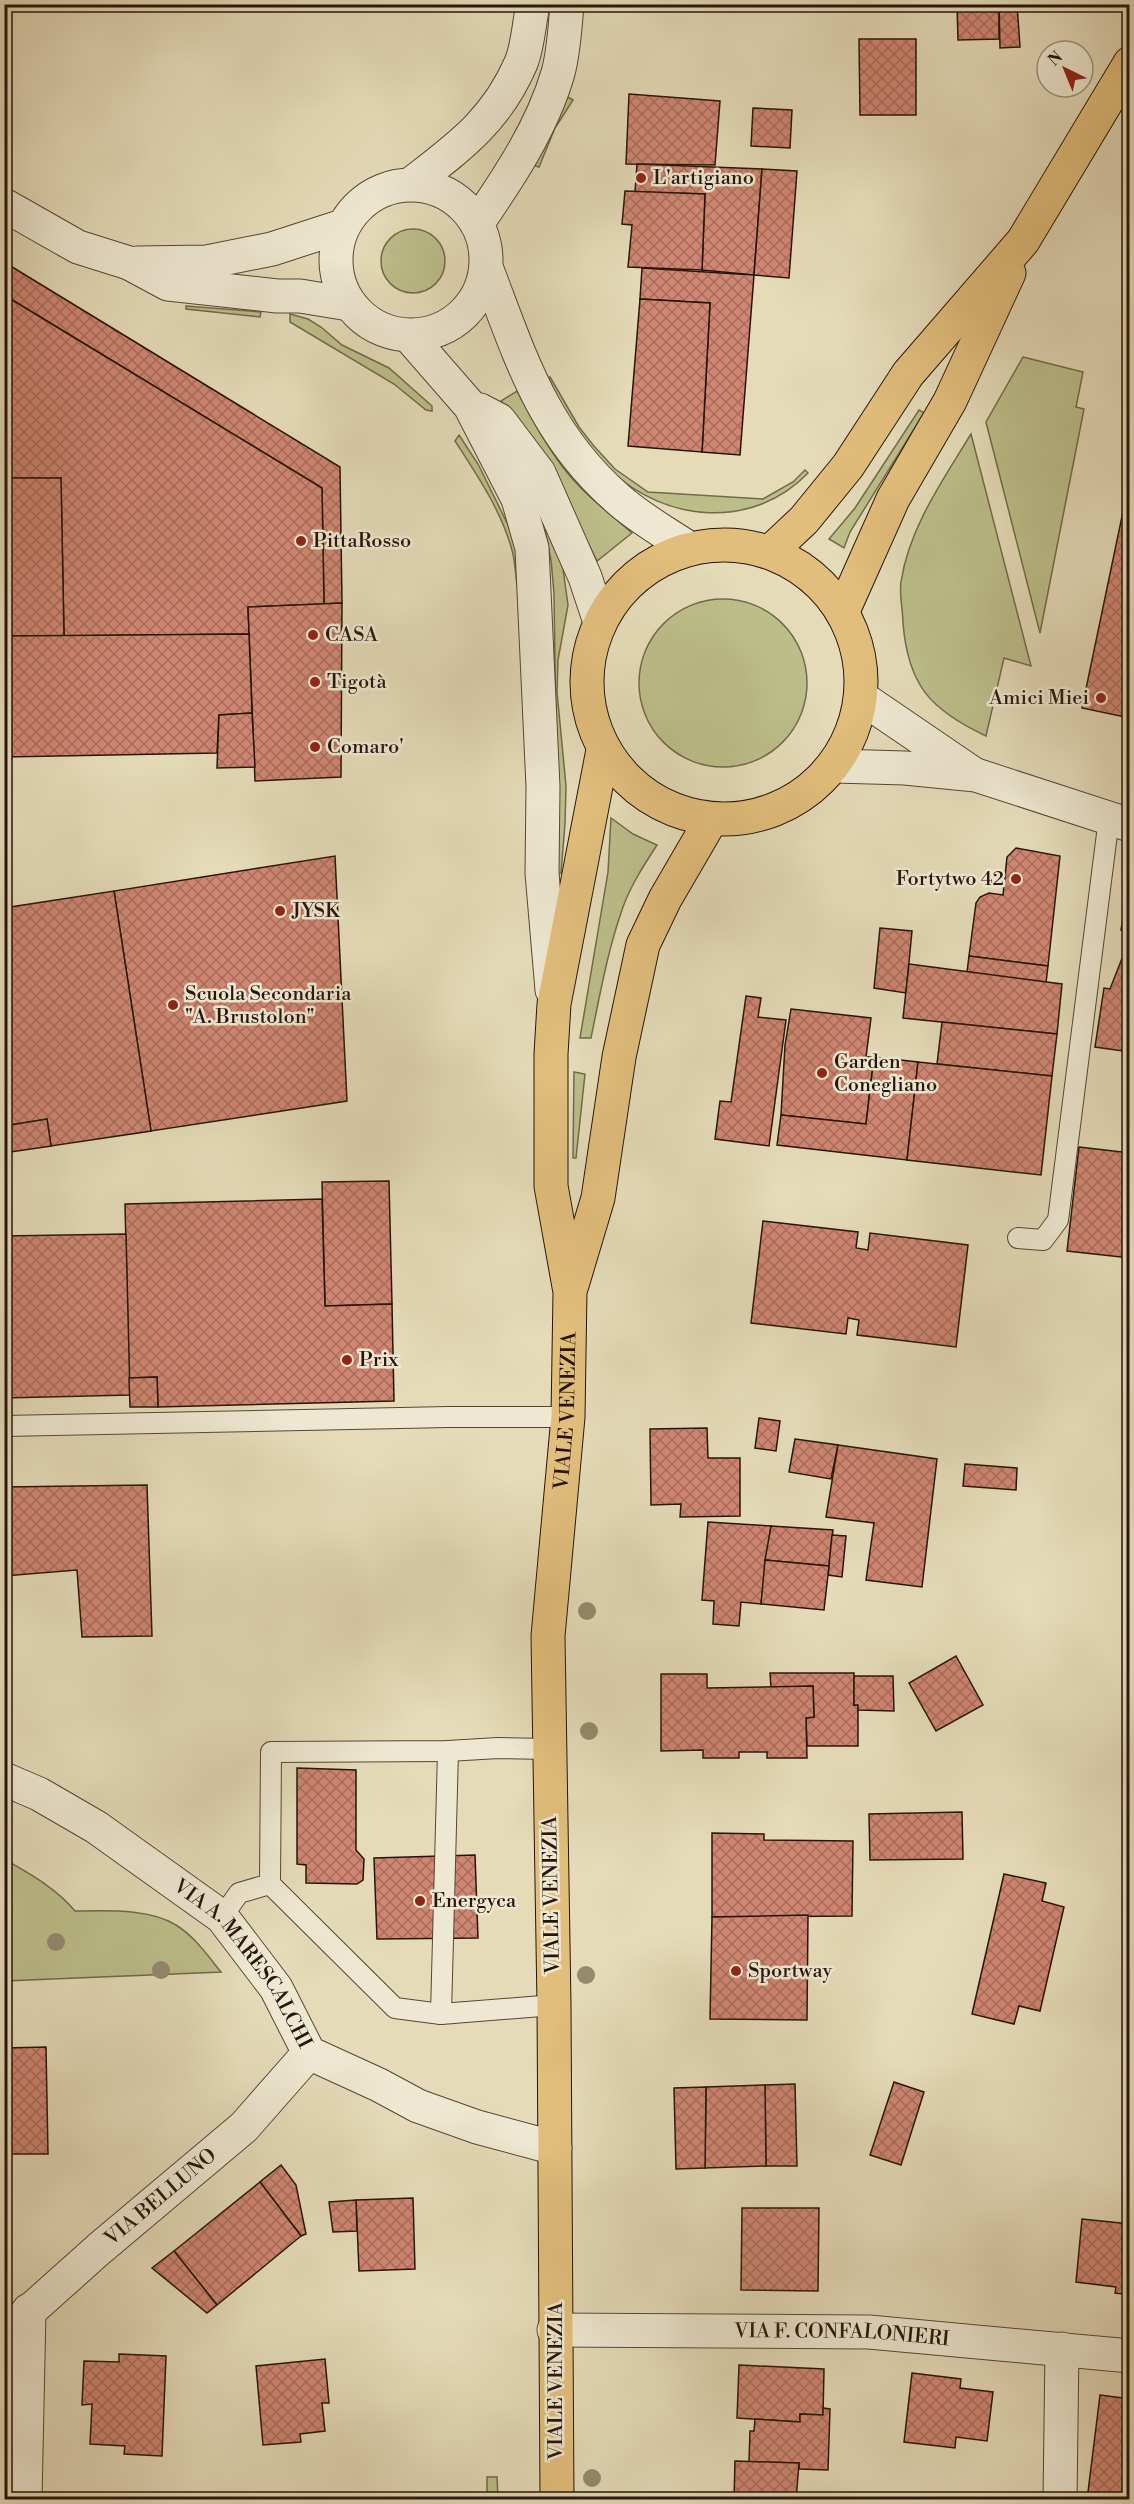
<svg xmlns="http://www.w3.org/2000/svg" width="1134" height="2504" font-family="'Libre Bodoni',serif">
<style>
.grass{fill:#bcbe8a;stroke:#726a4a;stroke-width:1.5}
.building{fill:url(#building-cross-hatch);stroke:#27150b;stroke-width:1.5}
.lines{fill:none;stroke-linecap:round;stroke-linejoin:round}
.service-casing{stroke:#564636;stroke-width:22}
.minor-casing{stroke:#564636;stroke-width:35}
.tertiary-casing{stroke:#564636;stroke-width:35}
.primary-casing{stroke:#27150b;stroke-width:35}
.service{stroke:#eee8d2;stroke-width:20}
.minor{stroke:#eee8d2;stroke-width:33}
.tertiary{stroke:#eee8d2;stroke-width:33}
.primary{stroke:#e2be7c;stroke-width:33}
.tree{fill:#958a6e}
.poi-dot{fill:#8f2418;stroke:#eee8d2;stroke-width:2}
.labels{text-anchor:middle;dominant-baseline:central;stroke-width:5;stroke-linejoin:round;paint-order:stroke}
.poi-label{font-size:20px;fill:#27150b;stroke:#eee8d2;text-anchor:start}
.street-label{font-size:20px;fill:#27150b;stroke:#eee8d2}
</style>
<defs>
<pattern id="building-cross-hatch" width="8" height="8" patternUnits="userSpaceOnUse" patternTransform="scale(1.5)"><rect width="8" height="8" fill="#cf8672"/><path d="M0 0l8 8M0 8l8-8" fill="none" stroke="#a86c5c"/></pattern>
</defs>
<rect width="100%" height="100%" fill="#e5dbb9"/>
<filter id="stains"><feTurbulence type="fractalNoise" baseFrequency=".00333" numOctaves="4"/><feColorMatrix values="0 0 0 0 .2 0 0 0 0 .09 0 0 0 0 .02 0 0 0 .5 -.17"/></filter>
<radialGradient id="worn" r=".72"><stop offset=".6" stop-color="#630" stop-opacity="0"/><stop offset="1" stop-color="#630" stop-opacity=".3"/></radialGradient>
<g class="grass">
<polygon points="566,96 573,100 555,128 539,167 532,165"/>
<circle cx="413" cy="261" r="32"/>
<polygon points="186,306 261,312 260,317 186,309"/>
<polygon points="290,314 308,319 321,327 342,345 389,368 432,406 432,411 426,410 394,384 290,322"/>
<polygon points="1023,357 1083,372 1076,407 1084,409 1040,633 986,422"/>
<path d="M550 377 579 427 593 445 615 469 648 492 763 499 793 482 805 470 808 473C753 530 666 523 610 470 583 445 565 412 545 381Z"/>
<path d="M517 391C531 417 544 442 562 466 581 492 608 512 632 533L597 561 554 475 501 401Z"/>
<polygon points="919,410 924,413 850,532 844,548 829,539 855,508"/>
<path d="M971 434 1031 666 1004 658 986 736C931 710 908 686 903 623 903 610 899 595 901 582 909 528 943 480 971 434Z"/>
<path d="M459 435 478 464 513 535 522 588 517 586C516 576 515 564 513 554 503 513 477 475 455 441Z"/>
<polygon points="545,530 549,530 563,569 568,605 558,660 557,692 566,786 565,824 561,873 558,874 554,593 551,560"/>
<circle cx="723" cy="683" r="84"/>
<path d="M611 818 633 834 657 845C644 865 631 885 623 907 608 949 600 994 591 1038H580L608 872Z"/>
<polygon points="574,1072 585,1074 576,1158 573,1158"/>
<path d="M4 1859C30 1874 56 1888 75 1911 107 1911 148 1908 176 1925 194 1936 208 1956 221 1972L5 1981Z"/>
<polygon points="487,2477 497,2477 498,2499 487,2499"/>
</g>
<g class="building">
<polygon points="957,4 999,4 999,39 958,40"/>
<polygon points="999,4 1017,4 1020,47 1000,48"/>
<polygon points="859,39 916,39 916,115 860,115"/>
<polygon points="629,94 720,101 715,165 626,164"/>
<polygon points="753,108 792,110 790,148 751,146"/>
<polygon points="637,164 762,169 754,275 702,270 705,194 635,192"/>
<polygon points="762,169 797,171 789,278 754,275"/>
<polygon points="625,191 705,194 702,270 628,267 632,225 622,224"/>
<polygon points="4,262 340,467 342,603 324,604 322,488 4,295"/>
<polygon points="642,268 754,275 740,455 702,452 710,303 640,299"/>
<polygon points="4,295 322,488 324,604 248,607 249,634 64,636 61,478 4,478"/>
<polygon points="640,299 710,303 702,452 628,446"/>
<polygon points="4,478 61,478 64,636 4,636"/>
<polygon points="1130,478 1130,718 1082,708"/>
<polygon points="342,603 341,777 255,781 248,607"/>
<polygon points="249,634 252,713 219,715 217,753 4,757 4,636"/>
<polygon points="252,713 255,767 217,768 219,715"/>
<polygon points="1016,848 1060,856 1048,966 969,956 976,903 980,897 989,893 1003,895 1007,857"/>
<polygon points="335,856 347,1101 151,1131 114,891"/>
<polygon points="114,891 151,1131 51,1146 47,1119 4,1126 4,908"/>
<polygon points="1130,891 1130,931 1121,930 1126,899"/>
<polygon points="880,928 912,931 906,993 874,988"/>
<polygon points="1130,938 1130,1052 1095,1047 1104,988 1110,989"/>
<polygon points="969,956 1048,966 1046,983 967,972"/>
<polygon points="909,964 1062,984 1057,1034 903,1018"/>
<polygon points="746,996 761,998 758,1017 786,1020 769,1146 715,1139 720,1101 731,1102"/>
<polygon points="791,1009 871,1018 866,1057 874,1057 866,1124 781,1115 785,1045"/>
<polygon points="942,1022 1057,1034 1052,1076 937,1064"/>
<polygon points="874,1057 918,1062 907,1160 777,1145 781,1115 866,1124"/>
<polygon points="918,1062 1052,1076 1041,1175 907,1160"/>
<polygon points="47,1119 51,1146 4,1153 4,1126"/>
<polygon points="1079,1147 1130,1153 1130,1258 1067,1251"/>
<polygon points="389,1181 392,1304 325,1306 322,1182"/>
<polygon points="322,1199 325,1306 392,1304 394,1401 158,1407 157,1377 129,1378 125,1204"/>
<polygon points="763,1221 858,1232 856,1248 868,1250 870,1233 968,1245 956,1347 857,1335 859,1320 848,1318 846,1334 751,1323"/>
<polygon points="126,1234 130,1395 4,1398 4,1236"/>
<polygon points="157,1377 158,1407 130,1407 129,1378"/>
<polygon points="759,1418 780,1421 776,1451 755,1448"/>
<polygon points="707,1428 708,1458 740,1458 740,1516 680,1517 681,1504 651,1505 650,1429"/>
<polygon points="795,1439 838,1445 831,1479 789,1472"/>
<polygon points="838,1445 937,1459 922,1587 866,1580 874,1523 826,1517"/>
<polygon points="965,1464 1017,1468 1016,1490 963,1486"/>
<polygon points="147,1485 152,1636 82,1637 77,1570 4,1576 4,1487"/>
<polygon points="708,1522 771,1526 761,1604 741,1602 739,1626 713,1624 714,1601 702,1600"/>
<polygon points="771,1526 833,1530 829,1566 765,1560"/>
<polygon points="832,1535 846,1536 842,1577 828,1575"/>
<polygon points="765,1560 829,1566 824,1610 761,1604"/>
<polygon points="956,1656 983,1705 936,1731 909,1683"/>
<polygon points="770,1673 854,1673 854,1705 858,1705 858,1746 807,1746 806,1718 814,1717 813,1686 771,1688"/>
<polygon points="661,1674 707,1674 707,1688 813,1686 814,1717 806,1718 807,1758 767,1758 767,1752 739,1752 739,1758 703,1758 703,1750 661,1751"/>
<polygon points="854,1676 893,1676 894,1711 858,1710 858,1705 854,1705"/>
<polygon points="297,1768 356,1770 356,1850 364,1859 363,1880 357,1884 306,1883 306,1865 297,1864"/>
<polygon points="962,1812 963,1859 870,1860 869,1814"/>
<polygon points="712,1833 764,1834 764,1840 853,1841 852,1916 712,1917"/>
<polygon points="475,1855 478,1938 377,1939 374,1858"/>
<polygon points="1004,1874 1046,1883 1042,1901 1064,1907 1040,2011 1019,2006 1014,2024 972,2014"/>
<polygon points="808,1915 807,2020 710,2019 712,1917"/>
<polygon points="46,2047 48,2154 4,2154 4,2048"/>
<polygon points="894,2082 924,2092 901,2165 870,2155"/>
<polygon points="795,2084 797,2166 766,2166 765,2085"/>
<polygon points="765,2085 766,2166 705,2168 706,2087"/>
<polygon points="706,2087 705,2168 676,2169 674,2088"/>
<polygon points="281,2165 296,2185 306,2234 301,2236 260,2182"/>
<polygon points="260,2182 301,2236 217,2305 174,2251"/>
<polygon points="413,2198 415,2269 359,2271 356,2200"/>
<polygon points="356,2200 357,2231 333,2232 329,2202"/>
<polygon points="742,2208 819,2208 818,2291 741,2290"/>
<polygon points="1082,2219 1130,2224 1130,2295 1115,2293 1116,2287 1076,2282"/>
<polygon points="174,2251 217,2305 207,2313 152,2268"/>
<polygon points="119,2354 166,2356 162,2456 124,2454 125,2446 90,2444 92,2404 82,2405 84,2361 119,2362"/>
<polygon points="325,2359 329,2403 322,2403 325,2431 300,2434 301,2442 263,2445 256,2366"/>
<polygon points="739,2365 824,2369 823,2415 800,2414 800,2422 737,2418"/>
<polygon points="912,2373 961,2379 960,2388 993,2392 987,2441 956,2437 955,2448 904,2442"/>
<polygon points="1100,2395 1130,2399 1130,2500 1087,2500"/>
<polygon points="823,2408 830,2409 828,2470 799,2469 799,2463 749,2462 750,2431 754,2431 755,2419 800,2422 800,2414 823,2415"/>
<polygon points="735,2461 799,2463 796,2500 734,2500"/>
</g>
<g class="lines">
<defs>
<g id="service">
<polyline points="1018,1238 1043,1240 1058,1220 1109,818"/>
<polyline points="4,1426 449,1417 568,1417"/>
<polyline points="549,1749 498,1748 448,1751 271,1752 270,1884 395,2008 441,2014 554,2005"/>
<polyline points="222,1917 239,1893 270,1884"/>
<polyline points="441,2014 448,1751"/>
</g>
<g id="minor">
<polyline points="4,205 78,247 129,263"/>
<path id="s1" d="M4 1779 39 1794 96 1827 222 1917 276 1988 309 2053 379 2085 418 2106 477 2127 555 2148"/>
<path id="s2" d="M554 2330 869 2332 1130 2356"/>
<path id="s3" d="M4 2334 99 2249 244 2127 309 2053"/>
<polyline points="25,2500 29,2310"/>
<polyline points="1060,2500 1062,2349"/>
</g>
<g id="tertiary">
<path d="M411 184C459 147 496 121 521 63 528 46 529 23 533 4"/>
<circle cx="411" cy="260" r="75"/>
<path d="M477 224C509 177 542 128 558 73 564 51 565 28 567 4"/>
<polyline points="129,263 168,284 277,296 300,296 349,304"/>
<polyline points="137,263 207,262 272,249 343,226"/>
<path d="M486 267C520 356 543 434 618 499 639 518 666 533 690 549"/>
<polyline points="409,336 470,406 518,499 532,548 543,787 542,873 552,990"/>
<polyline points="480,410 499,420 539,473 585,577 600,622"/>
<polyline points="862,698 972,773"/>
<polyline points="835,766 905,768 976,775 1130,825"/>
</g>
<g id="primary">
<circle cx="724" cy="682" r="137"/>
<polyline points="770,552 804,520 848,466 908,374 1023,241 1130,63"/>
<polyline points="843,611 893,499 950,401 1009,273"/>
<polyline points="572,1285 598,1198 619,1057 643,945 665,899 711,820"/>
<path id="s4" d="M557 2500 554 2005 548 1636 568 1417 570 1292 551 1186V1054L554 1004 603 750"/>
</g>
</defs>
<use href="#service" class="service-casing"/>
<use href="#minor" class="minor-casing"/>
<use href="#tertiary" class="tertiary-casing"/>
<use href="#primary" class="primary-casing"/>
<use href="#service" class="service"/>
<use href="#minor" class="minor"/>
<use href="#tertiary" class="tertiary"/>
<use href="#primary" class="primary"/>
</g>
<g class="tree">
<circle cx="587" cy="1611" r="9"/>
<circle cx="589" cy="1731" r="9"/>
<circle cx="56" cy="1942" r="9"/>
<circle cx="161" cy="1970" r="9"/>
<circle cx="586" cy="1975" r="9"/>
<circle cx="592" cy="2478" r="9"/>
</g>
<g class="poi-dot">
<circle cx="641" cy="178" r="6"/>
<circle cx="301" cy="541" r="6"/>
<circle cx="313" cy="635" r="6"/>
<circle cx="315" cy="682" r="6"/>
<circle cx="1101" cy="698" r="6"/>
<circle cx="315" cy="747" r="6"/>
<circle cx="1016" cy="879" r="6"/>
<circle cx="280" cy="911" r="6"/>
<circle cx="173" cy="1005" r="6"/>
<circle cx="822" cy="1073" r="6"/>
<circle cx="347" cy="1360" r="6"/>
<circle cx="420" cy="1901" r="6"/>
<circle cx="736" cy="1971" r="6"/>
</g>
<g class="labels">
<g class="poi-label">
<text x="653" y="178">L'artigiano</text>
<text x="313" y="541">PittaRosso</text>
<text x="325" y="635">CASA</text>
<text x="327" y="682">Tigotà</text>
<text x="1089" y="698" text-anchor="end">Amici Miei</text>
<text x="327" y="747">Comaro'</text>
<text x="1004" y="879" text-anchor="end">Fortytwo 42</text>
<text x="292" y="911">JYSK</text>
<text x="185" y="994">Scuola Secondaria<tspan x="185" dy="23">"A. Brustolon"</tspan></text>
<text x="834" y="1062">Garden<tspan x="834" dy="23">Conegliano</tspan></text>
<text x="359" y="1360">Prix</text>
<text x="432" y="1901">Energyca</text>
<text x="748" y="1971">Sportway</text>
</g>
<g class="street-label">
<text stroke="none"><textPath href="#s4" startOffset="1090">VIALE VENEZIA</textPath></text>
<text transform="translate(552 1895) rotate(-91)">VIALE VENEZIA</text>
<text stroke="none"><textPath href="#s1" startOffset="308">VIA A. MARESCALCHI</textPath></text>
<text stroke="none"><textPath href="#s3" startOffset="208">VIA BELLUNO</textPath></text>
<text stroke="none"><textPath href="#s2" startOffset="288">VIA F. CONFALONIERI</textPath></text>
<text transform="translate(556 2381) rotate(-90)">VIALE VENEZIA</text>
</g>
</g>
<rect width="1134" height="2504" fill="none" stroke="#e5dbb9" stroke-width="24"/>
<rect x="6" y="6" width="1122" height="2492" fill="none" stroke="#27150b" stroke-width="3"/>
<rect x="12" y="12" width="1110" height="2480" fill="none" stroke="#27150b" stroke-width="1.5"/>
<g transform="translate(1065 69) rotate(317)"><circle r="28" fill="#eee8d2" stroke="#9e9482" stroke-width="1.5"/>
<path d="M0-4.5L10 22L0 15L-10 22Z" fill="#8f2418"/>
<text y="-9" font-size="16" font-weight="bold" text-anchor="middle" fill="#27150b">N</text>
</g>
<rect width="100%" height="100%" filter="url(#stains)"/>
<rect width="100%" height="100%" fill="url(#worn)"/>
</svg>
